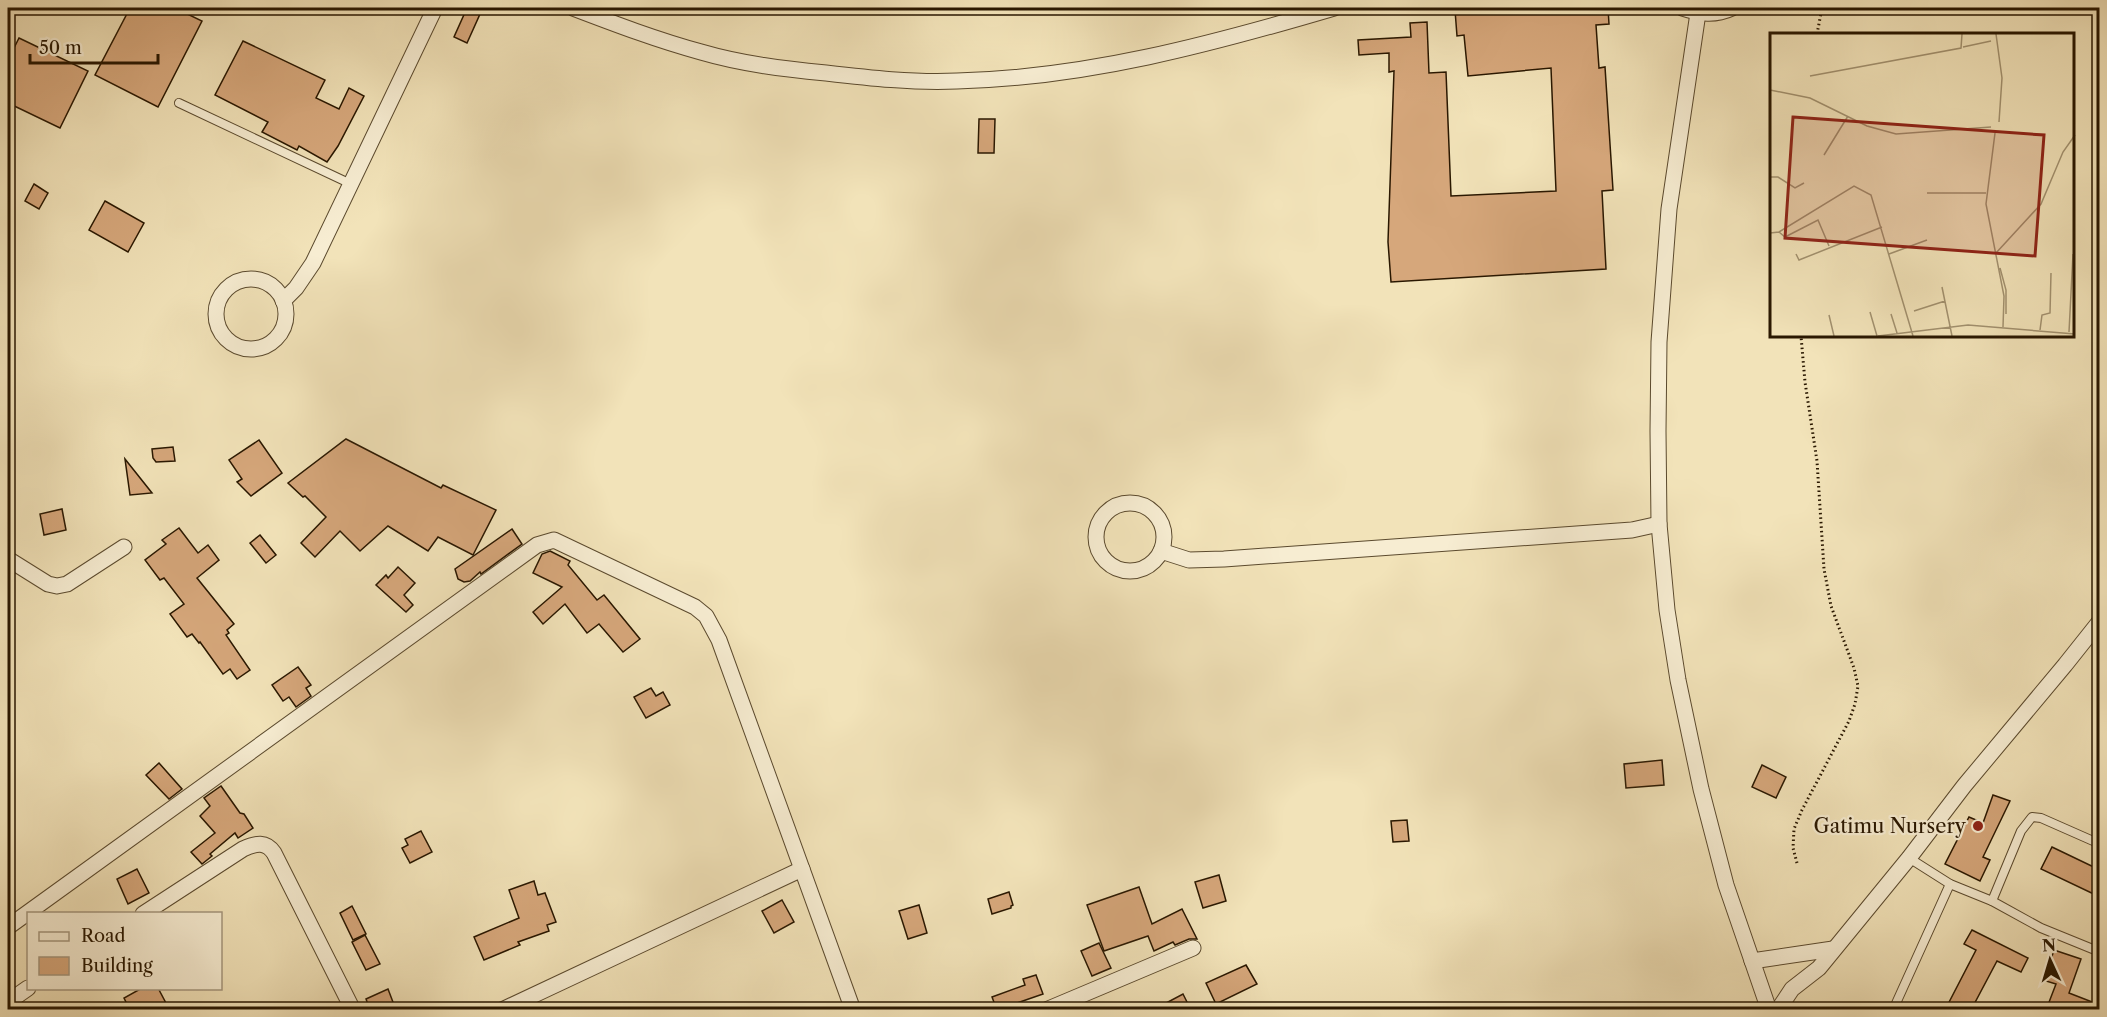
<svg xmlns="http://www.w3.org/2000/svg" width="2107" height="1017" font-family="'Libre Caslon Text',serif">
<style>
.building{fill:#d6a77b;stroke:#291700;stroke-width:1.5}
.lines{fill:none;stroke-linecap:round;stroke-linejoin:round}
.lane-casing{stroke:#5b4a2e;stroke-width:10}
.street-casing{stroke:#5b4a2e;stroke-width:17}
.path{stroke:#291700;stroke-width:3;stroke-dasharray:1.5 3;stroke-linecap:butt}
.lane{stroke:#f7edd2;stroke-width:8}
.street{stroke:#f7edd2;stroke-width:15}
.poi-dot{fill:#8f2418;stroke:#f7edd2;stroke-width:2}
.labels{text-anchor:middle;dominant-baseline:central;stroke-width:4.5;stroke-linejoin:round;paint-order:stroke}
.poi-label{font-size:20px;fill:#291700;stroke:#f7edd2;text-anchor:end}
.inset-road{fill:none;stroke:#a2916f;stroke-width:1.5}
.view{fill:#8f2418;fill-opacity:0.15;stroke:#8f2418;stroke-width:3}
.inset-edge{fill:none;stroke:#291700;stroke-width:3}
</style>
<rect width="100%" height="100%" fill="#f2e3b9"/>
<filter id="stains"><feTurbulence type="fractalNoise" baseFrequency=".00333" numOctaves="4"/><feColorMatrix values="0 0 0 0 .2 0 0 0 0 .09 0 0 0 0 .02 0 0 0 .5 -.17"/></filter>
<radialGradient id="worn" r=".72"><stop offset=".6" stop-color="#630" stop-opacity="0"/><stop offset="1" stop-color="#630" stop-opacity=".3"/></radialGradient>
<g class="building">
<polygon points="130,8 175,8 202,21 158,107 95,75"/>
<polygon points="467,8 480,14 467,43 454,37"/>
<polygon points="1486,8 1608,8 1609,24 1596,25 1599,68 1605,67 1613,190 1602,191 1606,269 1391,282 1388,242 1394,71 1389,72 1389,53 1359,55 1358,40 1411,37 1410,23 1427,22 1429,73 1446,72 1451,196 1556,191 1551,68 1468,76 1464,35 1457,36 1455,10"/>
<polygon points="19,38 88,71 60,128 8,103 8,60"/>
<polygon points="243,41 325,80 316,98 339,109 349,88 364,96 338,146 327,162 299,146 297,150 262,132 268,122 215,95"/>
<polygon points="979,119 995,119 994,153 978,153"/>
<polygon points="34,184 48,193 39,209 25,201"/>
<polygon points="105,201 144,223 128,252 89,230"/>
<polygon points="346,439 441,488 443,485 496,510 473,555 438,537 428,551 388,526 360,551 340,531 315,557 301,543 326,517 305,496 303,497 288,483"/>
<polygon points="259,440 282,473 251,496 237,482 242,479 229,460"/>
<polygon points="173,447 175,461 156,462 153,458 152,449"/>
<polygon points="125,459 152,493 130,495"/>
<polygon points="62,509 66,530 44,535 40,514"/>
<polygon points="179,528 198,553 208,545 219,560 197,578 234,624 227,630 229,633 226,635 250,670 237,679 230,669 223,674 200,642 199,643 192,634 187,637 170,614 184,604 164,578 160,580 145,560 166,544 162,540"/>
<polygon points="512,529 522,544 481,574 480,572 470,581 464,582 458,579 455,569"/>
<polygon points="260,535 276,555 266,563 250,543"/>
<polygon points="550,551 570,561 568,565 597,600 604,595 640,639 623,652 599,624 587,633 565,604 543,624 533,612 562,587 533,573 542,554"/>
<polygon points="398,567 415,583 404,595 413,605 406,612 376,585 386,575 388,578"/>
<polygon points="298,667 311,685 306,688 311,696 296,707 289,697 283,701 272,685"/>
<polygon points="651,688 656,696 663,692 670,705 646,718 634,697"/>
<polygon points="1662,760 1664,785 1626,788 1624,764"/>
<polygon points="159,763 182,789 169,799 146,775"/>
<polygon points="1762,765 1786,777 1776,798 1752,787"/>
<polygon points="221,786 240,813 244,814 253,828 238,838 235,833 210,854 212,856 202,864 191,852 215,833 200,816 210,806 204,798"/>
<polygon points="1993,795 2010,801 1983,857 1990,860 1980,881 1945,864 1969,817 1983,823"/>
<polygon points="1407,820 1409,841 1393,842 1391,821"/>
<polygon points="421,831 432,852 410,863 402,848 408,845 405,839"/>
<polygon points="2052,847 2100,870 2100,897 2041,869"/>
<polygon points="137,869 149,893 128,904 117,879"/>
<polygon points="1219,875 1226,901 1203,908 1195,882"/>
<polygon points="534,881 538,895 545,893 556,922 547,925 549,931 518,942 520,945 484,960 474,937 519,918 509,890"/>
<polygon points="1139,887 1152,924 1182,909 1197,939 1189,939 1175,945 1173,942 1154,951 1148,936 1104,951 1087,905"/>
<polygon points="1009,892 1013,905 1011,906 1011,908 992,914 988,899"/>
<polygon points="782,900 794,922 774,933 762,911"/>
<polygon points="919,905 927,933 908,939 899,911"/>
<polygon points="352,906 366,934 353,940 340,913"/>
<polygon points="1972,930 2028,958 2021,972 1997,961 1971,1010 1945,1010 1976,950 1964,944"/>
<polygon points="365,935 380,964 366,970 352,942"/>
<polygon points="1099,943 1111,968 1092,976 1081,951"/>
<polygon points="2054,950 2081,959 2069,993 2100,1005 2100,1010 2046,1010 2056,984 2046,981 2046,975"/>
<polygon points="1246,965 1257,984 1216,1004 1206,983"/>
<polygon points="1036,975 1043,994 1017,1003 1020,1010 997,1010 992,997 1025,985 1023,979"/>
<polygon points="142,988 158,988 167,1005 159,1010 130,1010 124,998"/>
<polygon points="388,989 396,1010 370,1010 366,999"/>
<polygon points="1183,994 1191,1010 1153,1010"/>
</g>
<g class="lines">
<defs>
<g id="lane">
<polyline points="179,103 351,184"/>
<polyline points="1909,858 1950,884 1992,901 2041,928 2100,952"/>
<polyline points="1992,901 2021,831 2032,817 2041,818 2100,844"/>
<polyline points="1893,1010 1950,884"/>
</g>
<g id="street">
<path d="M573 8C615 24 657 40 701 52 742 64 784 69 826 73 869 78 914 83 957 81 1086 78 1212 44 1334 8"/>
<path d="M1682 8C1700 14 1715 16 1732 8"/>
<polyline points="1698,13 1669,209 1659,342 1658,431 1659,524 1667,610 1678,680 1701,789 1726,885 1769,1010"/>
<circle cx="251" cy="314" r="35"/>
<polyline points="283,301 296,288 313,263 435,8"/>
<circle cx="1130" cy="537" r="34"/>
<polyline points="1161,551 1189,560 1224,559 1632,530 1659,524"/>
<polyline points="8,559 48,584 57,586 67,584 124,547"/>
<path d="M143 914 243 849C256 843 266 841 274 853L353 1010"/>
<polyline points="8,927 537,545 554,540 695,607 706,616 719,640 853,1010"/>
<polyline points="1752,961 1833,949"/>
<polyline points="8,1002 28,988"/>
<polyline points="502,1010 802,869"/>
<polyline points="1046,1010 1193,948"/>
<polyline points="1778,1010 1792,989 1819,968 1909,858 1964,786 2065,665 2100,621"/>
</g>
</defs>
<use href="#lane" class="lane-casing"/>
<use href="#street" class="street-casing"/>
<g class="path">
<polyline points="1817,34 1822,8"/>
<polyline points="1797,863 1793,848 1794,829 1802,810 1849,721 1855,704 1858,686 1854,668 1831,606 1824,569 1817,461 1805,382 1801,336"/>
</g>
<use href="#lane" class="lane"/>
<use href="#street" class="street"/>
</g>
<circle class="poi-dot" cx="1978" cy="826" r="6"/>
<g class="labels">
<g class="poi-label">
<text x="1966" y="826">Gatimu Nursery</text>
</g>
</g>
<g transform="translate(1770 33)">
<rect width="304" height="304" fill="#f2e3b9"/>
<path class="inset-road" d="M226 1 232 45 229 89M193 14 221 8M40 43 191 15 192 1M0 57 40 65 97 93 126 101 221 94M225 100 216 171 234 263 233 294M54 122 78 83M0 144H8L25 155 34 150M157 160H216M9 199 15 204 48 187 59 213M0 200 9 199 84 153 101 162 143 303M226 220 271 171 293 119 305 102M26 221 29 227 112 194M119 221 157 207M230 235 236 257V281M172 254 182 303M144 278 175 268M100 279 107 303M121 281 127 300M59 282 64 303M270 297 272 282 280 280 281 240M299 299 303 221M108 303 198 292 305 301"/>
<path class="view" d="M23 84 274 102 265 223 15 205Z"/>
<rect width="304" height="304" class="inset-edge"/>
</g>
<rect width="2107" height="1017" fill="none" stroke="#f2e3b9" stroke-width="30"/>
<rect x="9" y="9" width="2089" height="999" fill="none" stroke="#291700" stroke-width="3"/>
<rect x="15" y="15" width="2077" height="987" fill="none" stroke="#291700" stroke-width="1.5"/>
<rect x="27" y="912" width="195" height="78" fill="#f7edd2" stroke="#a5977e" stroke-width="1.5"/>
<rect x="39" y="932" width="30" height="9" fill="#f7edd2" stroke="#a5977e" stroke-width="1.5"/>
<text x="81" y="942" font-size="18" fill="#291700">Road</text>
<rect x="39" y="957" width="30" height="18" fill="#d6a77b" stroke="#a5977e" stroke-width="1.5"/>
<text x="81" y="972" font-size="18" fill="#291700">Building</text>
<g transform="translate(2050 960) rotate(356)" stroke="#f7edd2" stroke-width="4.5" paint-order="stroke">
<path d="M0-4.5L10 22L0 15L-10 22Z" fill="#291700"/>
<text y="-9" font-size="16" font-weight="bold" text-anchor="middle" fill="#291700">N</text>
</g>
<path d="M30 54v9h128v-9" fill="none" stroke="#291700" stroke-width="3"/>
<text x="39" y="54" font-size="18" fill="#291700" stroke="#f7edd2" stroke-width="4.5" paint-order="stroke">50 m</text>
<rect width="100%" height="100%" filter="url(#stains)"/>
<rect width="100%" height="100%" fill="url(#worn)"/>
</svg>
